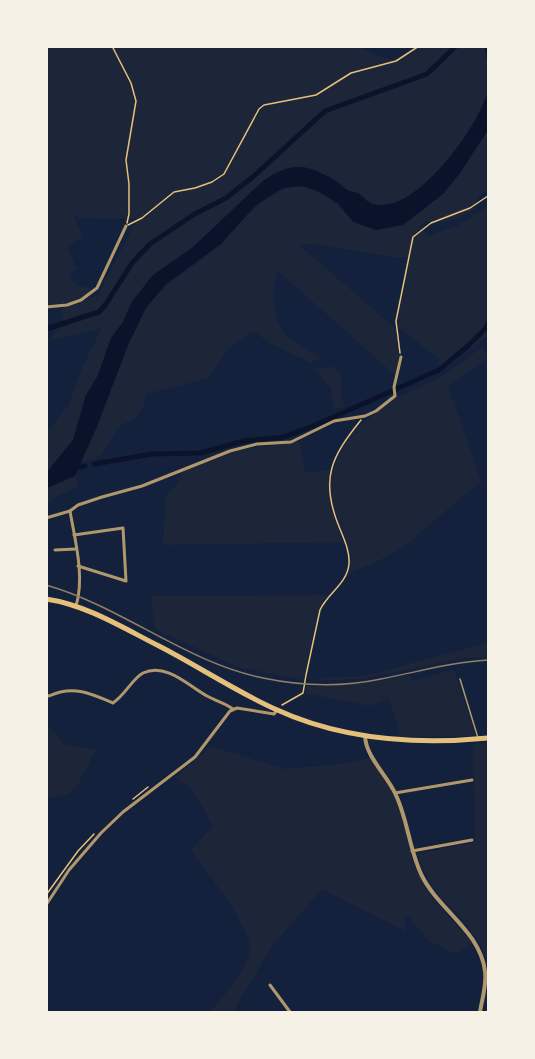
<svg xmlns="http://www.w3.org/2000/svg" width="535" height="1059" font-family="Inter,sans-serif">
<style>
.green{fill:#1d2539}
.water{fill:#0b132b}
.lines{fill:none;stroke-linecap:round;stroke-linejoin:round}
.canal{stroke:#0b132b;stroke-width:5}
.path{stroke:#e5c07b;stroke-width:1.5}
.service{stroke:#b1986c;stroke-width:1.5}
.minor{stroke:#b1986c;stroke-width:3}
.tertiary{stroke:#b1986c;stroke-width:4}
.primary{stroke:#e5c07b;stroke-width:5}
.rail{stroke:#918062;stroke-width:1.5}
</style>
<rect width="100%" height="100%" fill="#14213d"/>
<g class="green">
<path d="M355 46 396 62 421 47H485C487 60 491 84 486 97 473 135 421 207 377 205 367 204 365 198 358 193 355 192 352 192 349 191 344 188 339 183 334 180 306 163 290 162 263 181L192 248 153 275 131 303 123 322 111 338 98 375 86 395 73 440 47 472 46 433 68 406 83 366 102 328 48 341 64 321 60 309 98 295 137 219 81 218 73 215 83 236 67 247 77 269 70 273 75 284 94 290C79 301 66 304 47 306V47Z"/>
<path d="M488 130V190L478 196 475 210 447 222 425 221 419 227 429 236 457 226 486 207 488 211V335L446 369 439 365V359L398 327 400 303 410 257 399 258 313 244 299 245 395 328 399 357 395 375 277 270C272 289 271 318 285 334 294 343 309 351 320 358L311 363 270 343 253 331 227 350 209 378 146 394 143 408 133 420 122 424 117 430 100 456 80 463C86 450 93 438 98 425 113 386 123 343 147 307 165 280 186 274 208 254 258 209 291 146 353 222L403 225 442 194 460 173Z"/>
<polygon points="481,348 486,353 488,352 488,358 448,386 481,481 407,544 375,563 348,573 351,556 346,539 332,505 330,490 332,475 341,449 359,426 373,415 396,398 441,377"/>
<path d="M331 366 340 373C342 385 340 396 345 407L334 409 331 388 314 369Z"/>
<path d="M299 441 305 473 330 470C326 499 333 516 343 542L163 545 166 495 178 484 181 472C200 465 219 456 239 451 259 445 279 446 299 441Z"/>
<polygon points="75,476 79,486 52,499 47,507 47,488"/>
<polygon points="328,595 320,607 317,616 303,680 238,667 155,629 151,596"/>
<polygon points="488,643 488,657 464,658 361,679 316,681 324,678 364,676"/>
<path d="M454 669 475 736 398 737 399 728 389 698 370 706 305 693 306 686C342 686 375 683 409 675L413 681Z"/>
<polygon points="47,724 64,744 96,750 78,784 68,794 47,798"/>
<polygon points="488,742 488,964 480,943 465,923 439,895 428,879 417,854 475,842 473,744"/>
<path d="M211 746 284 769 340 764 371 758C379 771 390 784 396 798 407 826 408 856 422 882 434 905 457 923 472 943L456 954 429 941 405 913 406 931 322 889 272 946 233 1012H209C222 1000 247 968 250 950 253 929 204 869 191 850L213 826 194 792 176 777Z"/>
</g>
<path class="water" d="M485 47H488V130L460 173 443 194 403 225 376 230 353 222 338 203 319 192 302 186 283 188 255 206 221 244 166 284 146 308 129 343 97 426 75 476 47 488V472L73 440 86 395 98 375 111 338 123 322 131 303 153 275 192 248 263 181C290 162 306 163 334 180 339 183 344 188 349 191 352 192 355 192 358 193 365 197 367 204 377 205 384 205 393 204 399 201 432 187 474 130 486 97 491 84 487 60 485 47Z"/>
<g class="lines">
<g class="canal">
<polyline points="46,329 99,312 106,304 132,263 150,244 193,215 226,198 254,176 325,111 427,74 456,46"/>
<polyline points="94,464 152,454 201,453 244,441 284,437 313,426 439,370 469,345 486,328 488,323"/>
<polyline points="72,468 85,466"/>
</g>
<g class="path">
<polyline points="112,46 131,83 136,101 126,160 129,184 129,214 127,223"/>
<polyline points="128,225 142,218 174,192 195,188 212,182 224,174 259,109 264,105 316,95 351,73 396,61 419,46"/>
<polyline points="400,353 396,321 413,237 431,223 470,208 488,196"/>
<path d="M282 705 303 693 306 675 320 610C328 593 347 584 349 564 350 550 343 537 338 524 320 478 332 456 361 420"/>
<polyline points="133,799 148,787"/>
<polyline points="46,895 78,851 94,834"/>
</g>
<polyline class="service" points="460,679 478,738"/>
<g class="minor">
<polyline points="46,307 67,305 81,300 97,288 126,226"/>
<path d="M70 511C75 540 85 577 76 606"/>
<polyline points="46,518 70,511 78,505 102,497 142,486 230,451 257,444 291,442 334,421 365,416 376,411 395,396 394,387 401,357"/>
<polyline points="74,535 123,528 126,581 78,566"/>
<polyline points="55,550 76,549"/>
<path d="M46 695 49 696C73 685 90 693 113 703 126 694 132 679 143 673 166 662 189 686 207 696 216 701 225 703 233 709"/>
<polyline points="395,793 472,780"/>
<polyline points="412,851 472,840"/>
<polyline points="46,905 69,870 101,833 123,812 195,757 230,711 237,708 274,714 277,710"/>
<polyline points="270,985 290,1012"/>
</g>
<path class="tertiary" d="M365 736C366 757 386 774 395 793 408 819 409 850 422 876 439 910 480 931 485 971 487 984 482 999 480 1012"/>
<path class="primary" d="M46 599C87 605 123 628 159 646 198 666 235 691 275 709 342 740 416 745 488 738"/>
<path class="rail" d="M46 585C123 607 185 662 263 678 301 686 343 687 381 679 417 672 452 662 488 660"/>
</g>
<rect width="535" height="1059" fill="none" stroke="#f6f1e7" stroke-width="96"/>
</svg>
